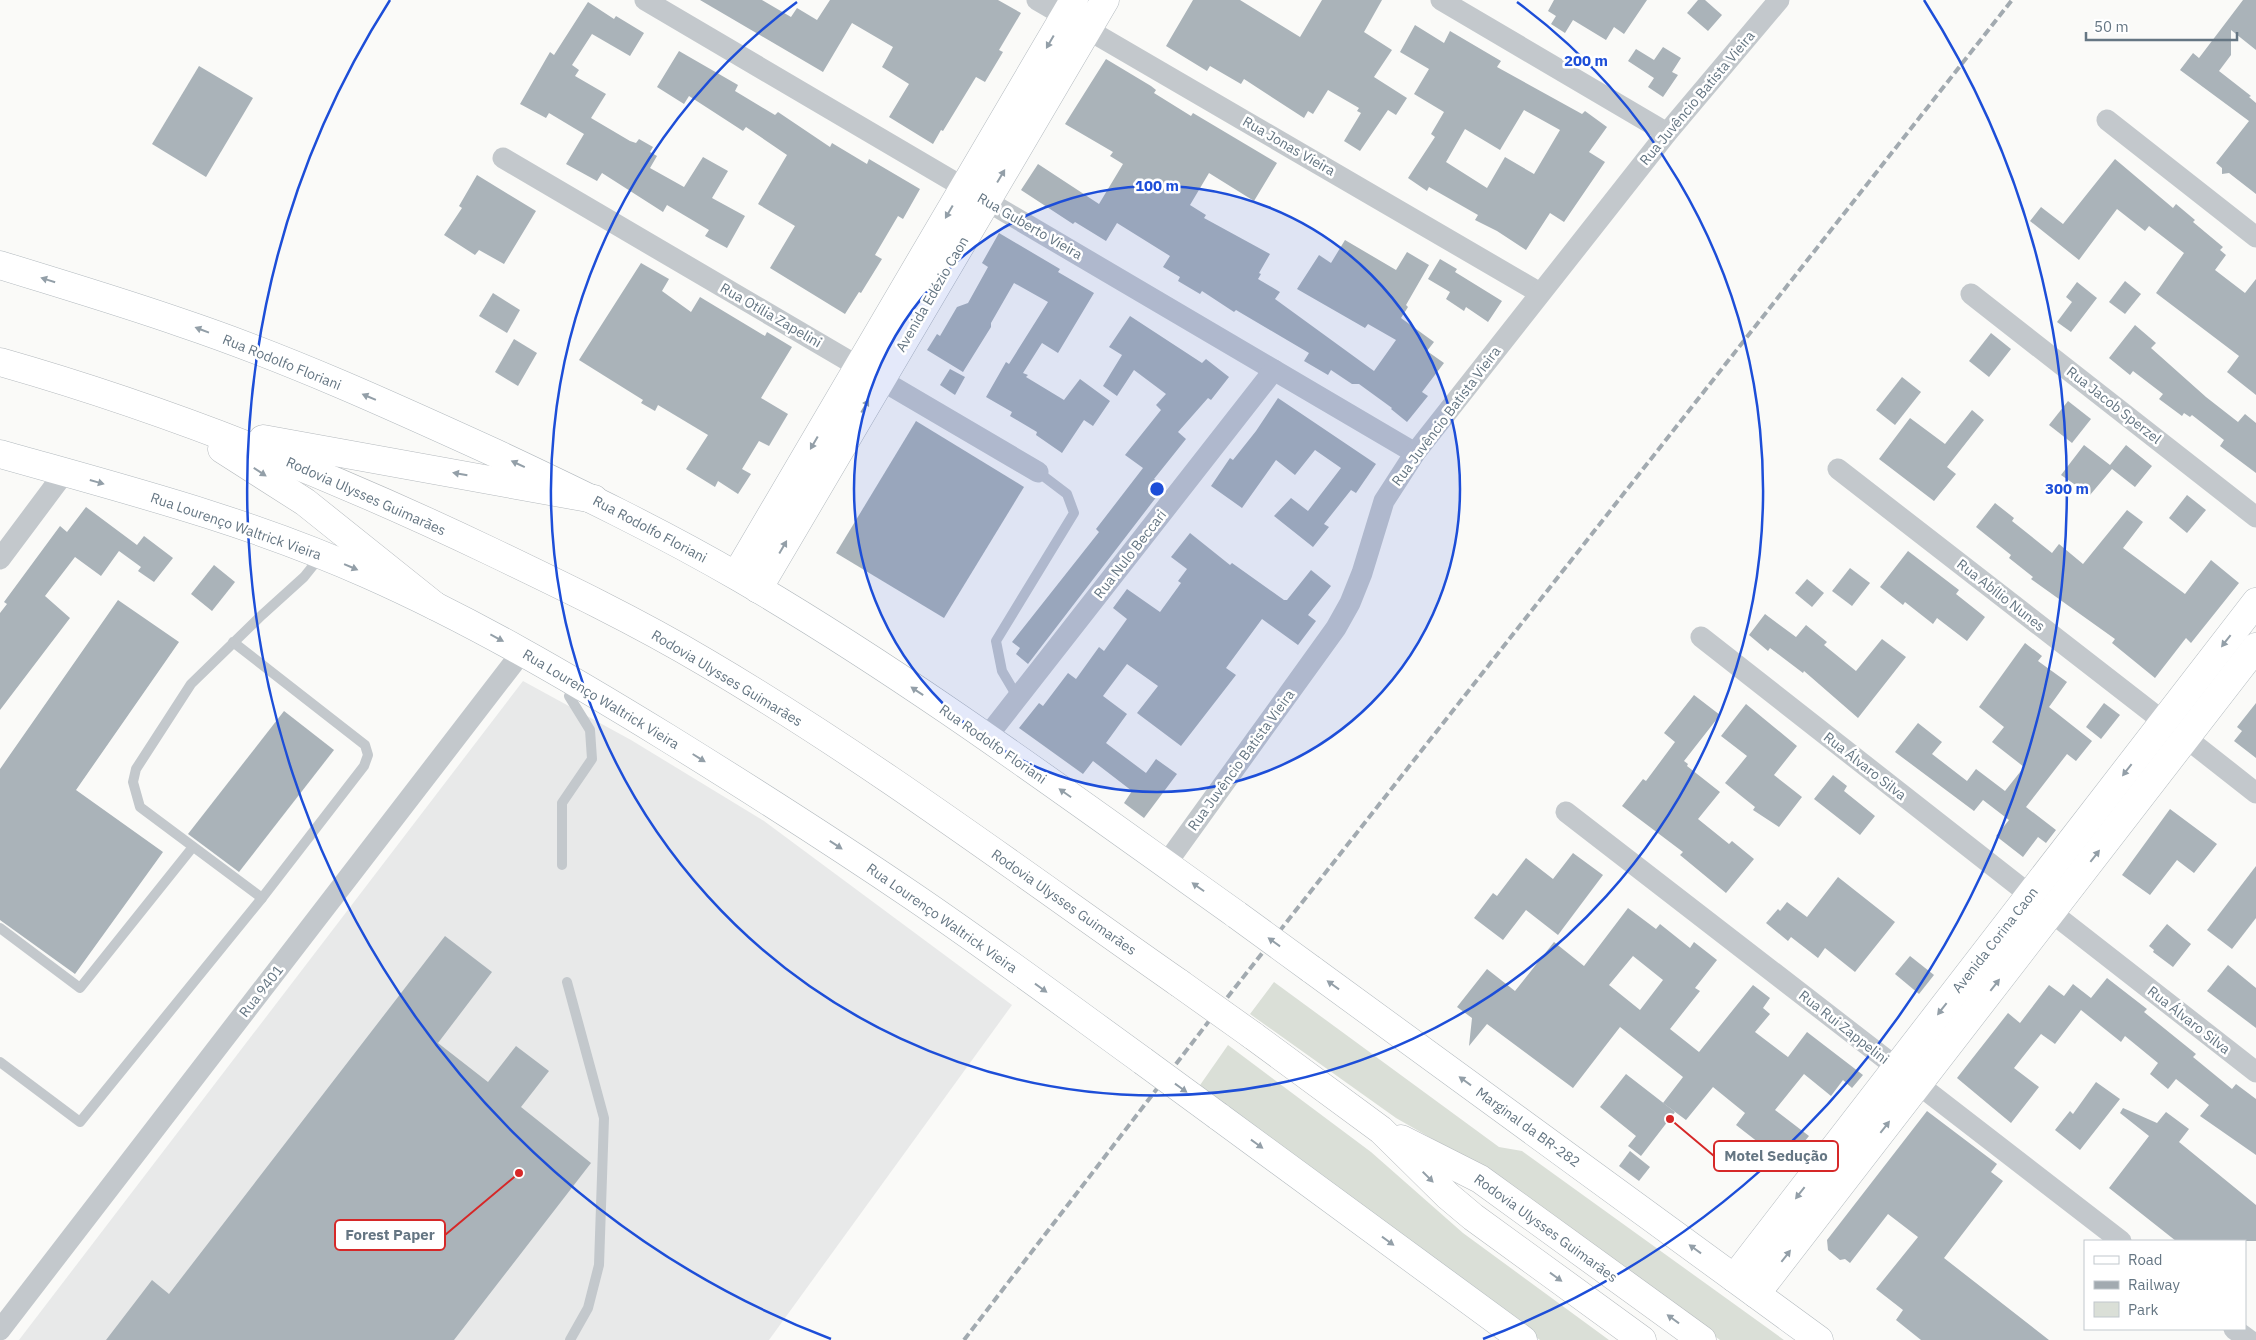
<svg xmlns="http://www.w3.org/2000/svg" width="2256" height="1340" font-family="'IBM Plex Sans',sans-serif">
<style>
.built{fill:#e8e9e9}
.green{fill:#dadfd7}
.building{fill:#aab3b9;fill-rule:evenodd}
.lines{fill:none;stroke-linecap:round;stroke-linejoin:round}
.secondary-casing{stroke:#b3babf;stroke-width:29}
.trunk-casing{stroke:#b4b9bd;stroke-width:29}
.service{stroke:#c3c8cc;stroke-width:10}
.minor{stroke:#c3c8cc;stroke-width:21}
.secondary{stroke:#fff;stroke-width:28}
.trunk{stroke:#fff;stroke-width:28}
.rail{stroke:#a2aab0;stroke-width:4;stroke-dasharray:8 4;stroke-linecap:butt}
.secondary-bridge-casing{stroke:#b3babf;stroke-width:29;stroke-linecap:butt}
.trunk-bridge-casing{stroke:#b4b9bd;stroke-width:29;stroke-linecap:butt}
.secondary-bridge{stroke:#fff;stroke-width:28}
.trunk-bridge{stroke:#fff;stroke-width:28}
.oneway{fill:#939fa8}
.ring{fill:none;stroke:#1d4ed8;stroke-width:2.5}
.labels{text-anchor:middle;dominant-baseline:central;stroke-width:5;stroke-linejoin:round;paint-order:stroke}
.street-label{font-size:14px;fill:#657683;stroke:#fff}
.centre{fill:#1d4ed8;stroke:#fff;stroke-width:2.5}
.ring-label{font-size:15px;text-anchor:middle;font-weight:bold;fill:#1d4ed8;stroke:#fff;stroke-width:5;stroke-linejoin:round;paint-order:stroke}
.leader{fill:none;stroke:#d62828;stroke-width:2}
.callout-dot{fill:#d62828;stroke:#fff;stroke-width:2}
.callout{fill:#fff;stroke:#d62828;stroke-width:2}
.callout-label{font-size:15px;text-anchor:middle;font-weight:bold;fill:#657683}
</style>
<rect width="100%" height="100%" fill="#fafaf8"/>
<polygon class="built" points="523,681 631,740 764,821 1012,1005 769,1340 19,1340"/>
<g class="green">
<polygon points="1274,982 1499,1147 1522,1151 1784,1340 1720,1340 1478,1165 1396,1118 1250,1014"/>
<polygon points="1228,1045 1371,1152 1463,1233 1609,1340 1540,1340 1198,1088"/>
</g>
<g class="building">
<polygon points="700,0 762,0 791,17 797,8 817,20 830,0 998,0 1021,13 999,50 1003,52 985,82 976,77 943,131 941,130 933,144 889,117 909,84 882,67 893,47 852,23 823,72"/>
<polygon points="1193,0 1240,0 1300,37 1322,0 1382,0 1364,32 1392,50 1374,77 1407,98 1396,115 1388,110 1360,151 1344,141 1361,113 1357,111 1359,108 1328,90 1313,114 1308,111 1304,118 1244,79 1241,84 1210,66 1207,71 1166,46"/>
<polygon points="1554,0 1647,0 1624,34 1614,27 1606,40 1573,20 1565,33 1551,24 1556,16 1548,11"/>
<polygon points="1698,0 1705,0 1722,15 1708,31 1687,13"/>
<polygon points="2243,0 2256,0 2256,50 2231,30 2231,55 2219,71 2251,96 2249,97 2256,103 2256,194 2229,173 2222,174 2222,168 2216,163 2249,121 2180,70 2193,53 2199,58"/>
<polygon points="588,2 614,19 616,16 644,33 630,56 592,34 572,65 579,70 575,76 606,94 591,118 630,141 636,143 639,139 653,147 650,152 657,156 650,168 684,187 703,157 728,171 712,198 745,216 727,248 705,236 709,230 667,205 663,212 602,173 597,181 566,164 584,134 549,113 546,118 520,104 550,52 554,55"/>
<path d="M1415 25 1444 43 1450 31 1501 61 1497 67 1582 114 1585 111 1607 127 1589 152 1605 162 1564 222 1550 213 1526 250 1497 231 1475 220 1478 215 1429 187 1427 191 1408 178 1435 137 1431 134 1444 112 1414 94 1429 69 1400 52ZM1524 110 1560 130 1534 174 1505 157 1487 188 1446 162 1465 129 1500 150Z"/>
<polygon points="1663,47 1681,58 1672,72 1678,75 1663,97 1648,87 1654,78 1628,61 1636,49 1654,60"/>
<polygon points="679,51 738,85 735,91 775,115 778,112 830,147 832,143 867,164 869,159 920,189 903,219 898,216 875,255 882,259 861,293 859,292 845,314 770,268 795,226 758,204 787,155 746,127 743,131 689,96 684,104 657,87"/>
<polygon points="1106,59 1151,86 1156,90 1154,93 1191,116 1193,113 1277,163 1254,201 1209,173 1190,205 1206,215 1204,218 1270,254 1259,273 1261,274 1258,279 1280,292 1275,299 1374,371 1396,340 1368,324 1365,328 1297,289 1319,255 1331,263 1345,240 1396,270 1407,252 1429,265 1406,305 1408,307 1401,318 1434,342 1427,351 1444,363 1422,392 1428,396 1407,422 1391,409 1392,408 1359,384 1352,384 1331,370 1328,375 1304,361 1309,353 1236,310 1234,312 1202,291 1200,294 1178,281 1180,277 1163,267 1170,256 1117,223 1106,241 1075,222 1073,224 1021,190 1038,164 1099,204 1123,164 1110,156 1113,152 1065,124"/>
<polygon points="199,66 253,98 206,177 152,144"/>
<polygon points="2115,159 2173,208 2176,204 2195,220 2193,222 2223,247 2220,250 2226,255 2215,270 2245,293 2256,279 2256,395 2227,372 2239,356 2156,293 2184,253 2149,226 2145,231 2117,209 2079,260 2030,221 2041,207 2063,224"/>
<polygon points="477,175 536,211 504,264 479,250 475,255 444,235 462,208 459,206"/>
<polygon points="999,233 1060,269 1058,272 1094,293 1058,353 1042,343 1023,373 1028,375 1026,377 1064,400 1080,379 1110,401 1093,426 1084,420 1062,453 1036,435 1037,432 1010,416 1012,412 986,397 1006,362 1009,364 1048,302 1014,283 991,323 991,327 963,372 927,350 937,334 940,336 957,307 968,303 988,267 982,263"/>
<polygon points="1440,259 1457,269 1455,272 1502,301 1488,322 1466,307 1464,311 1446,299 1450,292 1428,279"/>
<polygon points="641,263 669,279 662,291 691,312 700,297 765,336 767,332 792,347 761,398 788,414 769,446 759,441 742,469 751,474 738,494 718,481 715,487 686,469 708,435 658,405 655,411 641,403 643,400 579,360"/>
<polygon points="2125,281 2141,294 2125,314 2109,302"/>
<polygon points="2077,282 2097,298 2071,332 2057,322 2072,302 2066,297"/>
<polygon points="493,293 520,310 507,333 479,316"/>
<polygon points="1130,316 1202,363 1206,359 1229,377 1211,400 1208,398 1178,432 1186,439 1154,479 1164,487 1028,664 1016,654 1020,648 1012,642 1099,532 1096,529 1143,468 1125,455 1161,410 1156,405 1166,394 1134,370 1117,396 1103,386 1122,355 1109,347"/>
<polygon points="2135,325 2156,343 2151,348 2206,397 2238,422 2245,414 2256,423 2256,473 2220,446 2224,440 2192,415 2190,417 2184,413 2182,416 2159,399 2163,394 2133,371 2130,375 2109,358"/>
<polygon points="1991,333 2011,349 1989,377 1969,361"/>
<polygon points="514,339 537,353 518,386 495,372"/>
<polygon points="950,369 965,377 955,395 940,385"/>
<polygon points="1902,377 1921,392 1895,425 1876,410"/>
<polygon points="1278,398 1376,464 1356,493 1351,490 1324,524 1329,527 1313,547 1274,516 1291,498 1308,511 1341,468 1315,450 1295,475 1276,460 1242,508 1211,486 1230,458 1233,460 1256,431"/>
<polygon points="2068,401 2091,419 2072,443 2049,425"/>
<polygon points="1972,410 1984,420 1947,467 1956,474 1934,501 1879,459 1910,418 1945,444"/>
<polygon points="916,421 1024,487 944,618 836,553"/>
<polygon points="2084,445 2110,465 2126,445 2152,466 2135,487 2112,469 2090,495 2061,475"/>
<polygon points="2187,495 2206,510 2187,533 2169,518"/>
<polygon points="1995,503 2014,518 2012,521 2052,553 2059,544 2083,564 2127,510 2143,522 2123,548 2185,594 2211,560 2239,583 2191,643 2186,638 2155,678 2112,643 2115,639 2031,579 2033,577 2009,558 2011,555 1976,527"/>
<polygon points="86,507 137,545 144,536 173,558 154,582 138,571 141,567 119,551 101,576 75,557 45,596 70,618 0,710 0,613 7,604 4,602 60,526 67,532"/>
<polygon points="1190,533 1230,565 1232,563 1284,600 1287,600 1311,570 1331,586 1308,615 1316,621 1298,645 1262,619 1226,668 1236,675 1181,746 1137,713 1158,686 1127,664 1103,696 1127,714 1106,743 1146,773 1156,759 1177,774 1144,818 1124,803 1132,791 1093,761 1083,774 1019,728 1039,703 1043,706 1068,673 1076,679 1099,647 1104,651 1127,619 1113,608 1127,589 1160,612 1181,583 1178,581 1187,569 1171,557"/>
<polygon points="1908,551 1959,590 1956,594 1985,617 1967,641 1937,618 1933,624 1905,602 1903,605 1880,587"/>
<polygon points="214,565 235,582 212,611 191,594"/>
<polygon points="1850,568 1870,583 1852,606 1832,591"/>
<polygon points="1807,579 1824,593 1812,607 1795,593"/>
<polygon points="118,600 179,642 76,790 163,852 75,974 0,920 0,769"/>
<polygon points="1765,614 1796,637 1806,625 1827,642 1824,645 1856,671 1882,639 1906,657 1858,718 1804,671 1803,673 1770,648 1768,651 1749,635"/>
<polygon points="2025,643 2042,656 2038,661 2067,682 2049,707 2092,741 2076,761 2067,754 2026,807 2056,830 2046,843 2038,837 2023,857 1996,836 2009,820 1983,800 1974,811 1895,752 1918,723 1942,742 1932,754 1967,781 1976,769 2005,791 2024,767 1992,742 2004,727 1979,707"/>
<polygon points="1694,695 1720,715 1684,761 1688,764 1687,766 1720,792 1698,819 1729,844 1732,841 1754,859 1726,893 1680,855 1683,852 1622,806 1643,779 1646,781 1675,742 1664,733"/>
<polygon points="2104,703 2120,715 2101,739 2086,727"/>
<polygon points="2256,703 2256,758 2234,741 2242,731 2237,727"/>
<polygon points="1746,704 1797,746 1774,775 1802,797 1779,827 1753,810 1755,807 1725,783 1747,756 1721,736"/>
<polygon points="284,711 334,750 239,872 188,834"/>
<polygon points="1833,775 1847,786 1844,791 1875,816 1860,835 1814,799"/>
<polygon points="2170,809 2217,844 2194,873 2177,860 2150,895 2122,875"/>
<polygon points="1573,853 1603,875 1558,935 1526,910 1503,940 1474,918 1493,893 1497,896 1526,858 1553,879"/>
<polygon points="2256,866 2256,918 2232,949 2207,930"/>
<polygon points="1838,877 1895,922 1855,972 1825,948 1818,958 1791,937 1788,941 1766,923 1778,909 1780,911 1787,902 1807,917"/>
<path d="M1628 908 1656 929 1660 924 1690 948 1694 942 1717 960 1695 988 1700 991 1670 1029 1699 1052 1753 985 1770 998 1763 1008 1770 1014 1755 1032 1788 1057 1807 1032 1863 1075 1852 1088 1843 1080 1831 1096 1804 1074 1775 1110 1809 1136 1786 1164 1736 1125 1745 1113 1713 1087 1686 1120 1663 1103 1683 1077 1620 1027 1573 1088 1487 1024 1469 1046 1472 1018 1457 1007 1487 969 1515 991 1554 942 1584 966ZM1633 956 1663 980 1640 1010 1609 985Z"/>
<polygon points="2167,924 2191,944 2173,967 2153,952 2154,950 2149,946"/>
<polygon points="445,936 492,972 438,1043 488,1082 516,1046 549,1071 521,1107 591,1163 454,1340 106,1340 152,1280 169,1294"/>
<polygon points="1910,956 1934,975 1919,994 1895,974"/>
<polygon points="2228,965 2256,988 2256,1028 2207,991"/>
<polygon points="2107,978 2147,1009 2144,1012 2196,1054 2193,1057 2232,1089 2236,1084 2256,1099 2256,1155 2200,1116 2209,1105 2176,1079 2168,1089 2150,1074 2158,1063 2125,1036 2121,1042 2081,1010 2055,1044 2041,1034 2014,1068 2039,1087 2011,1123 1957,1078 2008,1013 2020,1023 2049,985 2064,996 2073,984 2091,998"/>
<polygon points="1626,1074 1675,1112 1641,1156 1628,1146 1636,1136 1600,1107"/>
<polygon points="2096,1082 2120,1099 2080,1150 2055,1130 2070,1111 2073,1114"/>
<polygon points="2123,1108 2157,1123 2166,1112 2189,1129 2179,1142 2256,1205 2256,1241 2176,1241 2109,1188 2149,1136 2120,1113"/>
<polygon points="1927,1111 1997,1164 1991,1172 2003,1181 1944,1258 2049,1340 1921,1340 1896,1320 1903,1310 1876,1289 1918,1237 1888,1214 1850,1263 1845,1259 1840,1260 1828,1250 1827,1240"/>
<polygon points="1630,1151 1650,1167 1639,1181 1619,1166"/>
</g>
<g class="lines">
<defs>
<g id="secondary">
<path d="M0 265C61 284 122 302 182 323 289 359 392 406 495 453 578 492 661 532 740 578 913 679 1075 800 1237 915"/>
<path d="M0 454C124 489 249 521 367 574 471 620 570 678 666 737 750 789 833 842 914 897 992 950 1067 1006 1143 1061"/>
<polyline points="736,575 1074,0"/>
<polyline points="758,589 1105,0"/>
<polyline points="1311,969 1819,1340"/>
<polyline points="1218,1116 1523,1340"/>
<polyline points="1734,1278 2256,602"/>
<polyline points="1756,1294 2256,647"/>
</g>
<g id="trunk">
<path d="M0 362C169 410 331 475 490 551 563 586 636 621 705 662 870 759 1023 874 1179 983"/>
<polyline points="263,439 594,499"/>
<polyline points="222,449 305,502 435,606"/>
<polyline points="1252,1035 1381,1130 1448,1196 1473,1217 1642,1340"/>
<polyline points="1401,1139 1480,1179 1702,1340"/>
</g>
</defs>
<use href="#secondary" class="secondary-casing"/>
<use href="#trunk" class="trunk-casing"/>
<g class="service">
<polyline points="1018,698 1002,671 996,641 1074,513 1067,494 1038,472"/>
<polyline points="562,865 562,803 592,759 590,730 569,696"/>
<polyline points="262,898 140,807 133,782 136,769 191,684 262,615 304,577 320,557"/>
<polyline points="0,928 80,988 192,848"/>
<polyline points="567,982 604,1118 599,1265 588,1308 570,1340"/>
<polyline points="0,1062 80,1122 262,898 364,766 368,755 365,745 233,642"/>
</g>
<g class="minor">
<polyline points="645,0 1415,453"/>
<polyline points="1037,0 1540,293"/>
<polyline points="1441,0 1667,133"/>
<polyline points="2107,120 2256,237"/>
<polyline points="503,158 1038,472"/>
<polyline points="1971,294 2256,517"/>
<polyline points="1838,469 2164,722"/>
<polyline points="0,559 65,472"/>
<polyline points="1701,637 2030,895"/>
<polyline points="986,738 1274,370"/>
<polyline points="2186,738 2256,793"/>
<polyline points="1566,812 2121,1241"/>
<polyline points="1166,864 1336,628 1350,603 1362,573 1384,501 1415,453 1667,133 1779,0"/>
<polyline points="2051,912 2256,1072"/>
<polyline points="2234,1329 2249,1340"/>
<polyline points="0,1330 522,652"/>
</g>
<use href="#secondary" class="secondary"/>
<use href="#trunk" class="trunk"/>
<polyline class="rail" points="964,1340 1219,1008 2012,0"/>
<defs>
<g id="secondary-bridge">
<polyline points="1237,915 1311,969"/>
<polyline points="1143,1061 1218,1116"/>
</g>
<polyline id="trunk-bridge" points="1179,983 1252,1035"/>
</defs>
<use href="#secondary-bridge" class="secondary-bridge-casing"/>
<use href="#trunk-bridge" class="trunk-bridge-casing"/>
<use href="#secondary-bridge" class="secondary-bridge"/>
<use href="#trunk-bridge" class="trunk-bridge"/>
</g>
<defs><path id="oneway-solid" d="M-6-.8H1V-3.2L6.5 0L1 3.2V.8H-6Z" transform="scale(1.25)"/></defs>
<g class="oneway">
<use href="#oneway-solid" transform="translate(1050 42) rotate(120)"/>
<use href="#oneway-solid" transform="translate(1001 176) rotate(-59)"/>
<use href="#oneway-solid" transform="translate(949 212) rotate(120)"/>
<use href="#oneway-solid" transform="translate(48 280) rotate(-163)"/>
<use href="#oneway-solid" transform="translate(202 330) rotate(-159)"/>
<use href="#oneway-solid" transform="translate(369 397) rotate(-157)"/>
<use href="#oneway-solid" transform="translate(865 406) rotate(-60)"/>
<use href="#oneway-solid" transform="translate(814 443) rotate(120)"/>
<use href="#oneway-solid" transform="translate(518 464) rotate(-155)"/>
<use href="#oneway-solid" transform="translate(260 472) rotate(33)"/>
<use href="#oneway-solid" transform="translate(460 474) rotate(-170)"/>
<use href="#oneway-solid" transform="translate(97 482) rotate(16)"/>
<use href="#oneway-solid" transform="translate(783 547) rotate(-60)"/>
<use href="#oneway-solid" transform="translate(351 567) rotate(23)"/>
<use href="#oneway-solid" transform="translate(497 638) rotate(28)"/>
<use href="#oneway-solid" transform="translate(2226 641) rotate(128)"/>
<use href="#oneway-solid" transform="translate(917 691) rotate(-146)"/>
<use href="#oneway-solid" transform="translate(699 758) rotate(32)"/>
<use href="#oneway-solid" transform="translate(2127 770) rotate(128)"/>
<use href="#oneway-solid" transform="translate(1065 793) rotate(-145)"/>
<use href="#oneway-solid" transform="translate(836 845) rotate(33)"/>
<use href="#oneway-solid" transform="translate(2095 856) rotate(-52)"/>
<use href="#oneway-solid" transform="translate(1198 887) rotate(-145)"/>
<use href="#oneway-solid" transform="translate(1274 942) rotate(-144)"/>
<use href="#oneway-solid" transform="translate(1333 985) rotate(-144)"/>
<use href="#oneway-solid" transform="translate(1995 985) rotate(-52)"/>
<use href="#oneway-solid" transform="translate(1041 988) rotate(36)"/>
<use href="#oneway-solid" transform="translate(1942 1009) rotate(128)"/>
<use href="#oneway-solid" transform="translate(1465 1081) rotate(-144)"/>
<use href="#oneway-solid" transform="translate(1181 1088) rotate(36)"/>
<use href="#oneway-solid" transform="translate(1885 1127) rotate(-52)"/>
<use href="#oneway-solid" transform="translate(1257 1144) rotate(36)"/>
<use href="#oneway-solid" transform="translate(1428 1177) rotate(45)"/>
<use href="#oneway-solid" transform="translate(1800 1193) rotate(128)"/>
<use href="#oneway-solid" transform="translate(1388 1241) rotate(36)"/>
<use href="#oneway-solid" transform="translate(1695 1249) rotate(-144)"/>
<use href="#oneway-solid" transform="translate(1786 1256) rotate(-52)"/>
<use href="#oneway-solid" transform="translate(1556 1277) rotate(36)"/>
<use href="#oneway-solid" transform="translate(1673 1319) rotate(-144)"/>
</g>
<circle cx="1157" cy="489" r="303" fill="#1d4ed8" fill-opacity=".12"/>
<g class="ring">
<circle cx="1157" cy="489" r="303"/>
<path d="M1517 2A606 606 0 1 1 797 2"/>
<path d="M831 1339A910 910 0 0 1 390 0M1924 0A910 910 0 0 1 1483 1339"/>
</g>
<g class="labels">
<g class="street-label">
<text transform="translate(1697 98) rotate(-50)">Rua Juvêncio Batista Vieira</text>
<text transform="translate(1289 146) rotate(30)">Rua Jonas Vieira</text>
<text transform="translate(1030 226) rotate(30)">Rua Guberto Vieira</text>
<text transform="translate(932 294) rotate(-60)">Avenida Edézio Caon</text>
<text transform="translate(771 315) rotate(30)">Rua Otília Zapelini</text>
<text transform="translate(282 362) rotate(22)">Rua Rodolfo Floriani</text>
<text transform="translate(2114 405) rotate(38)">Rua Jacob Sperzel</text>
<text transform="translate(1446 416) rotate(-53)">Rua Juvêncio Batista Vieira</text>
<text transform="translate(366 496) rotate(24)">Rodovia Ulysses Guimarães</text>
<text transform="translate(236 526) rotate(19)">Rua Lourenço Waltrick Vieira</text>
<text transform="translate(650 529) rotate(28)">Rua Rodolfo Floriani</text>
<text transform="translate(1130 554) rotate(-52)">Rua Nulo Beccari</text>
<text transform="translate(2001 595) rotate(38)">Rua Abílio Nunes</text>
<text transform="translate(727 678) rotate(31)">Rodovia Ulysses Guimarães</text>
<text transform="translate(601 699) rotate(31)">Rua Lourenço Waltrick Vieira</text>
<text transform="translate(993 744) rotate(35)">Rua Rodolfo Floriani</text>
<text transform="translate(1241 760) rotate(-54)">Rua Juvêncio Batista Vieira</text>
<text transform="translate(1865 766) rotate(38)">Rua Álvaro Silva</text>
<text transform="translate(1064 902) rotate(35)">Rodovia Ulysses Guimarães</text>
<text transform="translate(942 918) rotate(35)">Rua Lourenço Waltrick Vieira</text>
<text transform="translate(1995 940) rotate(-52)">Avenida Corina Caon</text>
<text transform="translate(261 991) rotate(-52)">Rua 9401</text>
<text transform="translate(2189 1020) rotate(38)">Rua Álvaro Silva</text>
<text transform="translate(1844 1027) rotate(38)">Rua Rui Zappelini</text>
<text transform="translate(1528 1127) rotate(36)">Marginal da BR-282</text>
<text transform="translate(1546 1228) rotate(36)">Rodovia Ulysses Guimarães</text>
</g>
</g>
<circle cx="1157" cy="489" r="8" class="centre"/>
<g class="ring-label">
<text x="1586" y="66">200 m</text>
<text x="1157" y="191">100 m</text>
<text x="2067" y="494">300 m</text>
</g>
<path class="leader" d="M1670 1119L1714 1156M519 1173L445 1235"/>
<g class="callout-dot">
<circle cx="1670" cy="1119" r="5"/>
<circle cx="519" cy="1173" r="5"/>
</g>
<g class="callout">
<rect x="1714" y="1141" width="124" height="30" rx="5"/>
<rect x="335" y="1220" width="110" height="30" rx="5"/>
</g>
<g class="callout-label">
<text x="1776" y="1161">Motel Sedução</text>
<text x="390" y="1240">Forest Paper</text>
</g>
<rect x="2084" y="1240" width="162" height="90" fill="#ffffff" stroke="#c1c8cd"/>
<rect x="2094" y="1256" width="25" height="8" fill="#ffffff" stroke="#c1c8cd"/>
<text x="2128" y="1265" font-size="15" fill="#657683">Road</text>
<rect x="2094" y="1281" width="25" height="8" fill="#a2aab0" stroke="#c1c8cd"/>
<text x="2128" y="1290" font-size="15" fill="#657683">Railway</text>
<rect x="2094" y="1302" width="25" height="15" fill="#dadfd7" stroke="#c1c8cd"/>
<text x="2128" y="1315" font-size="15" fill="#657683">Park</text>
<path d="M2086 32v8h151v-8" fill="none" stroke="#657683" stroke-width="2.5"/>
<text x="2094" y="32" font-size="15" fill="#657683" stroke="#ffffff" stroke-width="4" paint-order="stroke">50 m</text>
</svg>
